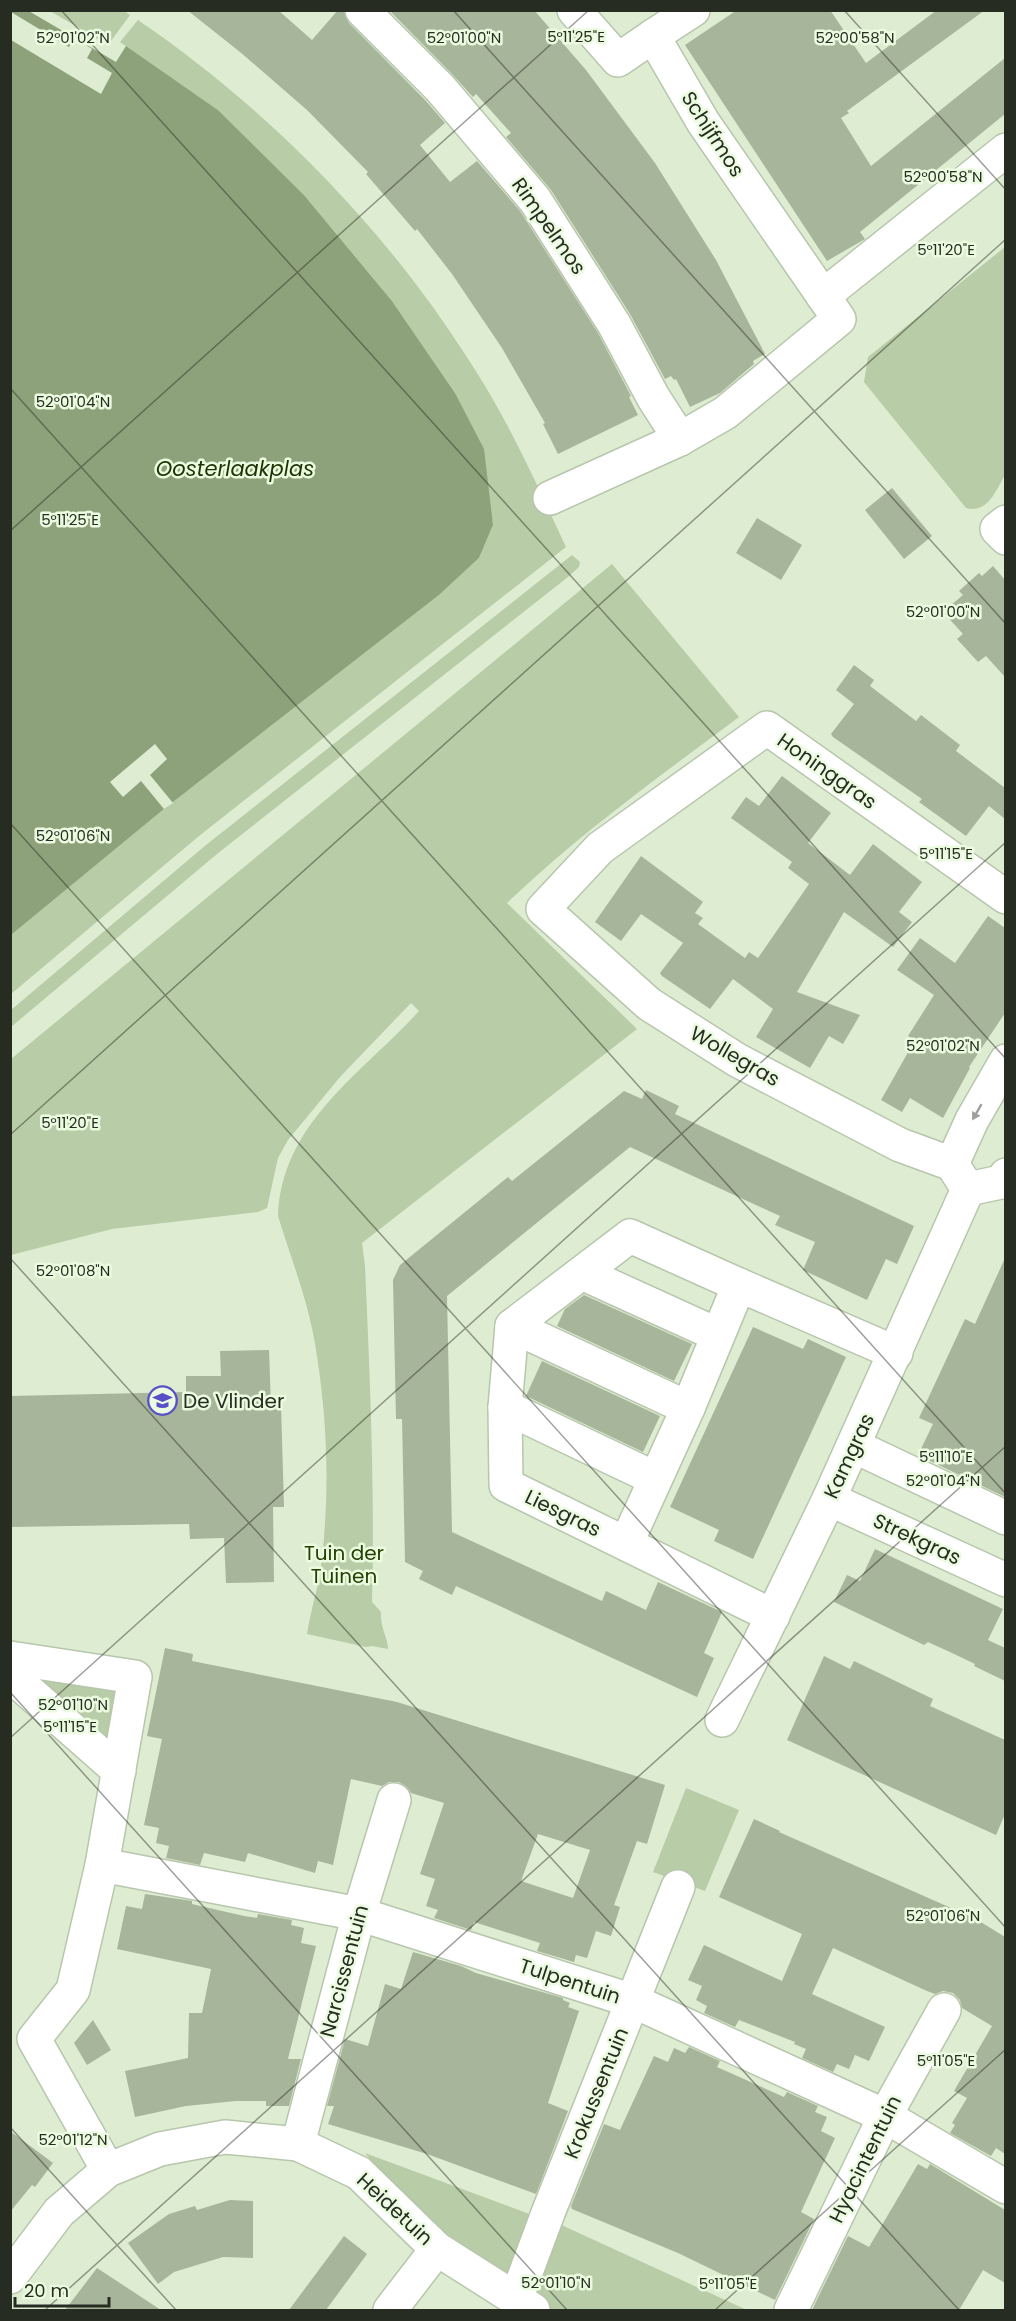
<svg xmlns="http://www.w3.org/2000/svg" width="1016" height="2321" font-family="Poppins,sans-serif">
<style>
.green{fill:#b8cca7}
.water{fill:#8da27b}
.pier{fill:#deedd2}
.building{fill:#a7b59b;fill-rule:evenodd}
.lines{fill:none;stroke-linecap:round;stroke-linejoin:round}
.minor-casing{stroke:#b7c6ac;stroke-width:36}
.minor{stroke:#fff;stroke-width:33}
.oneway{fill:#9ea09c}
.ticks{fill:none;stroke:#272c22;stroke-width:1.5;stroke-opacity:0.45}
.labels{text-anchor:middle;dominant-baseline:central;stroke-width:5;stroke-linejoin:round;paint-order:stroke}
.street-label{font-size:20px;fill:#272c22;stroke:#ebfbdf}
.poi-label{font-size:20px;fill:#272c22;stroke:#ebfbdf;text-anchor:start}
.park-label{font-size:20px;fill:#253f02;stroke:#ebfbdf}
.water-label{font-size:21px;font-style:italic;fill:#1d3205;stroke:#ebfbdf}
.ticks-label{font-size:15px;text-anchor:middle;fill:#272c22;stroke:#ebfbdf;stroke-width:5;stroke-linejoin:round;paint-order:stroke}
</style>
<rect width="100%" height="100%" fill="#deedd2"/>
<g class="green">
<polygon points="50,11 124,11 130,15 108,45"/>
<path d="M138 20C271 111 386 229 472 365 509 422 537 485 566 547L199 836 11 994V935L164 809 439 595 479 558 493 525 490 507 455 393 392 301 304 195 218 110 120 42Z"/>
<path d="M1005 247V475C996 490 988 514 966 508L864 382 868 357Z"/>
<polygon points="572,555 580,562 579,567 568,577 217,854 11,1027 11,1010 206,845"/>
<path d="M612 564 739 717C660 776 579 834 507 903L637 1029 362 1243 365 1266C370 1378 375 1490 372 1602L381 1612C380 1629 388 1637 388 1649L372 1646 366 1647 307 1634C311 1608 320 1583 322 1558 330 1486 327 1414 315 1344 308 1301 291 1258 278 1216 282 1122 362 1074 419 1011L411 1003 340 1077 288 1140 278 1158 267 1208 258 1212 112 1229 11 1255V1059Z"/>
<polygon points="33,1673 121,1686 112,1744"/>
<polygon points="686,1788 739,1810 705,1891 653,1872"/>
<polygon points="365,2153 535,2216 506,2283 423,2226"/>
<polygon points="557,2223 747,2310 544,2310 531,2290"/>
</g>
<polygon class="water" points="27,10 116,62 126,46 218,110 304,195 392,301 455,393 484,449 493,525 479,558 439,595 164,809 11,935 10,11"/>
<g class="pier">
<polygon points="11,12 69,47 75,38 92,49 87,58 112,73 101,94 11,40"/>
<polygon points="155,744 167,759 150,775 173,803 164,809 141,781 123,797 110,782"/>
</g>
<g class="building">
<polygon points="187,10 278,10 312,40 338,10 344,10 349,23 426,101 445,123 420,145 450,182 477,161 520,211 598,333 631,396 629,397 638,415 558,454 543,424 545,423 502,348 452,274 417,229 415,231 366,174 368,172 307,110 240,52"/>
<polygon points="389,10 534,10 586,70 655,163 716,260 765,354 753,361 754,364 720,393 690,407 676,379 674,380 671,376 665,379 630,314 551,190 506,137 511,133 476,94 473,97 453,75"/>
<polygon points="737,10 830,10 866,63 937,10 985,10 847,111 849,113 841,118 871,166 1005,58 1005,114 860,232 865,239 827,261 685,45"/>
<polygon points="892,488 932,536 904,559 865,510"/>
<polygon points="757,518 802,545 781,580 736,553"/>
<polygon points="993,566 1005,580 1005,677 986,656 978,662 957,639 963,634 943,612 963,595 959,591 979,573 982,576"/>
<polygon points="854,665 874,680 870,686 916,721 921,715 960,745 956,751 1005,788 1005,819 989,806 966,836 919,802 922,799 833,737 831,734 854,704 836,690"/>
<polygon points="782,776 831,813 808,843 850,875 873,844 922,882 899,912 912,922 893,947 844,912 797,992 860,1015 843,1044 829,1036 810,1068 756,1037 773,1009 733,979 710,1009 662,976 660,973 683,943 641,914 621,941 595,922 641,856 703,902 695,913 703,918 698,924 745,958 749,952 758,958 809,884 788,868 792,862 731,818 746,797 759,806"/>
<polygon points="988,916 1005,928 1005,1013 969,1067 970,1068 943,1118 910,1098 902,1112 881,1100 915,1040 908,1036 934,995 897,970 920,938 955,963"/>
<polygon points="646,1090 679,1106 675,1114 914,1226 897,1264 886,1259 867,1300 803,1270 815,1242 775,1225 780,1216 630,1147 447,1296 452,1532 602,1601 606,1591 646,1610 658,1582 722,1612 704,1653 714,1658 697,1697 456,1586 452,1595 419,1579 423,1571 405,1562 402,1419 396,1419 393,1280 400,1265 508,1177 512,1181 624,1091 642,1099"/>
<polygon points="1005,1258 1005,1497 918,1455 933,1424 919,1418 965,1319 975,1324"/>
<polygon points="584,1295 692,1344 674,1381 557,1326 565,1309"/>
<polygon points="753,1327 803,1349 808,1339 846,1357 753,1559 714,1541 719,1530 670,1507"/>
<polygon points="269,1350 271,1405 281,1405 284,1507 273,1507 274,1582 226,1583 224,1538 190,1539 189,1524 12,1527 10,1396 186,1392 186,1376 221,1376 220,1351"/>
<polygon points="542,1361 660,1416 643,1452 526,1396"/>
<polygon points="875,1549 1003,1609 988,1640 1005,1648 1005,1681 974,1666 975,1664 952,1653 928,1642 924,1645 834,1602 847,1575 860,1581"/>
<path d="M165 1648 193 1654 192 1661 397 1702 665 1785 647 1844 637 1841 614 1905 620 1907 611 1936 596 1931 587 1958 576 1955 574 1962 537 1951 540 1943 474 1922 471 1930 434 1918 438 1910 426 1906 435 1879 420 1874 444 1803 411 1793 407 1787 399 1782H389L382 1786 351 1779 333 1865 318 1861 315 1873 248 1853 245 1862 204 1853 200 1865 166 1858 169 1846 156 1843 159 1828 144 1825 162 1739 147 1736ZM538 1834 590 1850 573 1898 521 1881Z"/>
<polygon points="824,1656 850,1669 854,1661 933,1699 930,1706 1005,1740 1005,1814 996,1835 787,1740"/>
<polygon points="754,1819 780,1831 779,1832 976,1919 1005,1937 1005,2154 996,2148 991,2156 950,2133 955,2125 952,2123 967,2098 954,2091 992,2026 962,2008 960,2000 953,1993 943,1991 935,1994 927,1991 833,1948 812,1994 885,2027 869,2061 855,2055 849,2069 837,2064 833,2072 802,2058 806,2049 794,2044 795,2042 739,2020 735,2027 704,2013 707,2006 696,2000 702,1986 688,1980 704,1945 782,1981 802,1934 719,1897"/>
<polygon points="145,1894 192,1901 192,1904 244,1916 257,1918 258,1914 292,1920 291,1925 304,1928 301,1943 316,1946 288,2059 301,2059 289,2106 266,2106 266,2101 236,2101 186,2106 135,2117 125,2071 188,2058 189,2013 202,2013 211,1969 117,1949 126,1906 142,1909"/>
<polygon points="413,1952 461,1966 476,1973 563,1998 563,2000 570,2003 568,2007 579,2011 548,2103 568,2111 536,2194 427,2154 328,2124 334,2106 327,2106 345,2039 368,2046 385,1984 401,1989"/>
<polygon points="93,2020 111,2050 87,2065 74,2043"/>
<polygon points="689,2047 720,2061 717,2067 784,2097 787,2092 789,2093 818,2106 815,2112 827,2117 821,2131 835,2138 801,2212 814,2219 775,2300 678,2253 572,2209 571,2206 604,2124 620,2130 654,2056 668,2062 674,2048 685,2053"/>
<polygon points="10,2131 53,2163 35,2187 32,2185 10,2212"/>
<polygon points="918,2164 927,2169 930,2164 1005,2210 1005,2283 983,2270 959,2310 812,2310 848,2236 869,2247"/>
<polygon points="230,2200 253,2201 253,2258 223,2257 174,2272 158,2284 128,2243 169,2214 195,2206 197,2210"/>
<polygon points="344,2236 367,2254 326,2310 289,2310"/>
<polygon points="97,2268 161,2310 65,2310"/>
</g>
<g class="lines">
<defs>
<g id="minor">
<polyline points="362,10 440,88 535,200 614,324 653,397 680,439"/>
<polyline points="653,36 693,10"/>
<polyline points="823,296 1006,150"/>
<polyline points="550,498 680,439 725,413 839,319 703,122 653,36 618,60 574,10"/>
<polyline points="1006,522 997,529 1006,538"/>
<polyline points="952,1164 900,1145 737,1060 649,1004 543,909 600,848 767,728 1006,897"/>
<polyline points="952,1164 972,1120 1006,1061"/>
<polyline points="968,1189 1001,1182 1006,1175"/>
<polyline points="582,1273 718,1335"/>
<polyline points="739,1285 896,1353"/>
<polyline points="512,1326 688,1408"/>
<polyline points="505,1407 654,1478"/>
<polyline points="854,1446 1006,1518"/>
<polyline points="829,1499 1006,1580"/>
<polyline points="626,1544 688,1408 739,1285 630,1236 512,1326 505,1407 506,1485 773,1616"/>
<polyline points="10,1658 135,1677 102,1865 73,1990 34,2039 108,2170"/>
<polyline points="10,1675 119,1771"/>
<polyline points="722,1720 829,1499 968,1189 952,1164"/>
<polyline points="102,1865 359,1914 633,2001 885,2116 1006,2187"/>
<polyline points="298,2144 359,1914 394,1800"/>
<polyline points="10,2277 59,2212 108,2170 160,2149 225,2137 298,2144 359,2173 437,2249 533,2310"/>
<polyline points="516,2299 548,2213 678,1887"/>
<polyline points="390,2310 437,2249"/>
<polyline points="791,2310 885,2116 944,2010"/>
</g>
</defs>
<use href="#minor" class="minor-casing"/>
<use href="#minor" class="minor"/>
</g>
<defs><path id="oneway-solid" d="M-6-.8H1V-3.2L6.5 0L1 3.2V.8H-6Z" transform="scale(1.5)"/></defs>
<use class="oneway" href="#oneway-solid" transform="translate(977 1112) rotate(120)"/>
<path class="ticks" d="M61 10 1006 1059M453 10 1006 624M844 10 1006 190M10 388 1006 1494M10 531 589 10M10 823 1006 1928M10 1135 1006 239M10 1258 959 2310M10 1692 567 2310M10 1738 1006 842M10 2127 176 2310M45 2310 1006 1446M715 2310 1006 2049"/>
<defs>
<symbol id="school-ring" viewBox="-11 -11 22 22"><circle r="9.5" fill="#ebfbdf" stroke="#5950c8" stroke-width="1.5"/><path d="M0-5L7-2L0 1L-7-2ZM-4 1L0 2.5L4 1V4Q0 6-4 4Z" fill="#5950c8"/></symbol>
</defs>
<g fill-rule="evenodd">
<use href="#school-ring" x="146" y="1384" width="33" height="33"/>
</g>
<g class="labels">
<g class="street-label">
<text transform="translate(713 134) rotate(57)">Schijfmos</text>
<text transform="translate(549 226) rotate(55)">Rimpelmos</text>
<text transform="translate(827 771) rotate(35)">Honinggras</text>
<text transform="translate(735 1056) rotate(30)">Wollegras</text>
<text transform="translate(849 1456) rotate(-65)">Kamgras</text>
<text transform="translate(563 1513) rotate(26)">Liesgras</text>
<text transform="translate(917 1539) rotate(25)">Strekgras</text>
<text transform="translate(344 1971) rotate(-75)">Narcissentuin</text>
<text transform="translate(570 1981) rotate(18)">Tulpentuin</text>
<text transform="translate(596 2093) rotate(-68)">Krokussentuin</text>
<text transform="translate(865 2159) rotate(-64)">Hyacintentuin</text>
<text transform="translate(395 2209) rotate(43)">Heidetuin</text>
</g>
<g class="poi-label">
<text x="183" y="1401">De Vlinder</text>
</g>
<g class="park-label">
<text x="344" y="1553">Tuin der<tspan x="344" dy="23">Tuinen</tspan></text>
</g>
<g class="water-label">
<text x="235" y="468">Oosterlaakplas</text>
</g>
</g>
<g class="ticks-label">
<text x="576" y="42">5°11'25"E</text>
<text x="73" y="43">52°01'02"N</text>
<text x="464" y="43">52°01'00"N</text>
<text x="855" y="43">52°00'58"N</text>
<text x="943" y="182">52°00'58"N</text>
<text x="946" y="255">5°11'20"E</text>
<text x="73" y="407">52°01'04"N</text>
<text x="70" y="525">5°11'25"E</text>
<text x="943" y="617">52°01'00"N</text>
<text x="73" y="841">52°01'06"N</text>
<text x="946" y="859">5°11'15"E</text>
<text x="943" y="1051">52°01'02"N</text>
<text x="70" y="1128">5°11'20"E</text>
<text x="73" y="1276">52°01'08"N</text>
<text x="946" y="1462">5°11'10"E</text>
<text x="943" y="1486">52°01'04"N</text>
<text x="73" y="1710">52°01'10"N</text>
<text x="70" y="1732">5°11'15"E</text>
<text x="943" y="1921">52°01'06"N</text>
<text x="946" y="2066">5°11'05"E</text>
<text x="73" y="2145">52°01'12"N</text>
<text x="556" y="2288">52°01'10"N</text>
<text x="728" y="2289">5°11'05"E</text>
</g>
<rect width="1016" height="2321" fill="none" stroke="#272c22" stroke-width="24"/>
<path d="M15 2297v9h94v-9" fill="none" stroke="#272c22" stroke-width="3"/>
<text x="24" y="2297" font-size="18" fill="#272c22" stroke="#ebfbdf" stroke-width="4.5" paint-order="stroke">20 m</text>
</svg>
